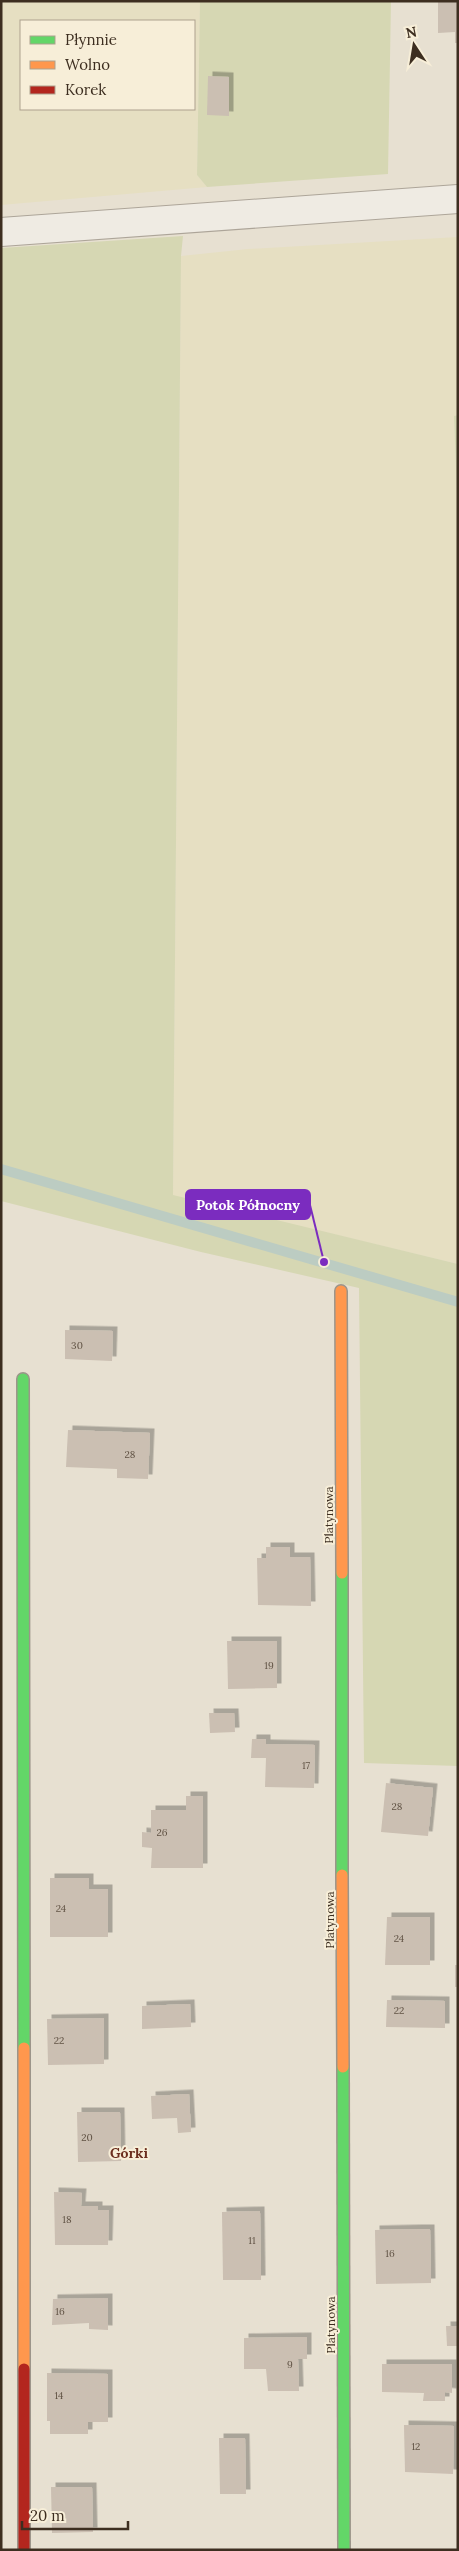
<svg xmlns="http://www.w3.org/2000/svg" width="459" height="2551" font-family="Lora,serif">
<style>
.farmland{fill:#e6dfc2;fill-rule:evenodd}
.green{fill:#d6d7b3}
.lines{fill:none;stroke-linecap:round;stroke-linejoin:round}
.stream{stroke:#bcccc2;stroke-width:10}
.building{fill:#cbbfb2;filter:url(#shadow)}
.street-casing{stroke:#ada599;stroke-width:30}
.fast-casing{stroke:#9c958a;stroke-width:14}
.slow-casing{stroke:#9c958a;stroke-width:14}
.jam-casing{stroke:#9c958a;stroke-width:14}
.street{stroke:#efebe3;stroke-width:28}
.fast{stroke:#63d668;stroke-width:11}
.slow{stroke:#ff974d;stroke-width:11}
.jam{stroke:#b3261e;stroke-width:11}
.labels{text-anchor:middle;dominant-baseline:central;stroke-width:4;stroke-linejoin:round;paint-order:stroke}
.number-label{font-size:10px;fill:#605244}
.street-label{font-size:12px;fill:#3d2e20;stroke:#f7eed8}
.neighbourhood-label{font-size:14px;font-weight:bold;fill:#6b2e1e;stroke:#f7eed8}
.leader{fill:none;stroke:#7b2cbf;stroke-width:2}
.callout-dot{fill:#7b2cbf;stroke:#f7eed8;stroke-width:2}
.callout{fill:#7b2cbf;stroke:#7b2cbf;stroke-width:2}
.callout-label{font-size:14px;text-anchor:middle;font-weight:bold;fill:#fff}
</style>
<defs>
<filter id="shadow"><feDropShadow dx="4.5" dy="-4.5" stdDeviation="0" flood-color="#0004"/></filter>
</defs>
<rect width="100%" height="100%" fill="#e7e0d1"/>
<g class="farmland">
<path d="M1 1H200L197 175 207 187 1 205ZM21 21H194V109H21Z"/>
<polygon points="458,237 458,415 454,416 458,519 458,1264 173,1196 181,256 248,249"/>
</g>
<g class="green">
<polygon points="200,1 391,1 388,174 207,187 197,175"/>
<polygon points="183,236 181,256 173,1195 458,1264 458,1766 364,1763 359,1288 201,1252 1,1201 1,248"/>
<polygon points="458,415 458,519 454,416"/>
</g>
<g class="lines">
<polyline class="stream" points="1,1169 458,1302"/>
</g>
<g class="building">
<polygon points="438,1 458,1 458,43 455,43 455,32 438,33"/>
<polygon points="208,76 229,77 229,116 207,115"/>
<polygon points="65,1330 113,1331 112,1361 65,1359"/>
<polygon points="68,1430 150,1433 148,1479 117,1478 117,1469 66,1467"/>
<polygon points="266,1547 290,1547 290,1557 310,1557 311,1606 258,1605 257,1558 266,1558"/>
<polygon points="227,1641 277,1641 277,1688 228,1689"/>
<polygon points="209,1713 234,1713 235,1732 210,1733"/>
<polygon points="252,1739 266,1739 266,1744 315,1745 314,1788 265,1787 266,1758 251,1758"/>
<polygon points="386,1783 433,1788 428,1836 381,1832"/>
<polygon points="186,1796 203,1796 203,1868 151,1868 152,1848 142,1847 142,1832 151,1833 151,1810 186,1810"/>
<polygon points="50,1878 89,1878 89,1889 108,1889 108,1937 50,1937"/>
<polygon points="387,1917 430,1917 430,1965 385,1965"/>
<rect x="455" y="1965" width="3" height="22"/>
<polygon points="387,2000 445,2001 445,2028 386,2027"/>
<polygon points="190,2004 191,2027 142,2029 142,2006"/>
<polygon points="104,2018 104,2064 48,2065 47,2019"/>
<polygon points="189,2094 191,2132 178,2133 177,2118 152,2119 151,2096"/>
<polygon points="77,2112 120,2112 121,2161 78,2162"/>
<polygon points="54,2192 82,2193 81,2206 98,2206 98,2210 109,2210 108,2245 55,2245"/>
<polygon points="260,2211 261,2280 223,2280 222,2212"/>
<polygon points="417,2229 430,2229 431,2283 376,2284 375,2230"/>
<polygon points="108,2298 108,2330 89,2329 89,2323 52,2325 53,2299"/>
<polygon points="446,2326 458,2326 458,2346 447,2346"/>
<polygon points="307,2337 307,2359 298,2359 299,2391 268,2391 266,2369 244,2369 244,2338"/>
<polygon points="382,2364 452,2364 452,2393 445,2392 445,2401 423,2401 424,2393 382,2392"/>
<polygon points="47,2373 108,2374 108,2422 88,2422 88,2434 50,2434 50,2421 47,2421"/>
<polygon points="404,2425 454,2426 453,2474 405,2472"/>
<polygon points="219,2438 245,2438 246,2494 220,2494"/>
<polygon points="51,2487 92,2487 93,2532 52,2533"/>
</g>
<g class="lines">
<defs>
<polyline id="street" points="1,232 458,199"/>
<g id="fast">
<polyline points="23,1379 24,2048"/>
<polyline points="342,1573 342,1875"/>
<polyline points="343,2067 344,2550"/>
</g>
<g id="slow">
<polyline points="341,1291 342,1573"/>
<polyline points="342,1875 343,2067"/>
<polyline points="24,2048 24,2369"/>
</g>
<polyline id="jam" points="24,2369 24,2550"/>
</defs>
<use href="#street" class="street-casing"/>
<use href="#fast" class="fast-casing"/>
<use href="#slow" class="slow-casing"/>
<use href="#jam" class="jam-casing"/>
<use href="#street" class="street"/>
<use href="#fast" class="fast"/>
<use href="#slow" class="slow"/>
<use href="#jam" class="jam"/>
</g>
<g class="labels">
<g class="number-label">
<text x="77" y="1345">30</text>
<text x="130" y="1454">28</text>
<text x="269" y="1665">19</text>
<text x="306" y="1765">17</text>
<text x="397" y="1806">28</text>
<text x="162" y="1832">26</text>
<text x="61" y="1908">24</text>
<text x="399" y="1938">24</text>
<text x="399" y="2010">22</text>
<text x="59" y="2040">22</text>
<text x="87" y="2137">20</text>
<text x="67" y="2219">18</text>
<text x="252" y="2240">11</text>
<text x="390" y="2253">16</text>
<text x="60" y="2311">16</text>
<text x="290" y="2364">9</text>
<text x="59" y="2395">14</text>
<text x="416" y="2446">12</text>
</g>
<g class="street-label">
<text transform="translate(328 1515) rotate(-90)">Platynowa</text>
<text transform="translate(329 1920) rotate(-90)">Platynowa</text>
<text transform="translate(330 2325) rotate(-90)">Platynowa</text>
</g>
<g class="neighbourhood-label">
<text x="129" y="2153">Górki</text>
</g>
</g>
<path class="leader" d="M324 1262L310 1205"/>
<circle class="callout-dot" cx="324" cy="1262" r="5"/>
<rect class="callout" x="186" y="1190" width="124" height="29" rx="5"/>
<g class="callout-label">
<text x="248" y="1210">Potok Północny</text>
</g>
<rect width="459" height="2551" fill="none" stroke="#3d2e20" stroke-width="5"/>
<rect x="20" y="20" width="175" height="90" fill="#f7eed8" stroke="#ada18e"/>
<rect x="30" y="36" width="25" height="8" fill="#63d668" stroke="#ada18e"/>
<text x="65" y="45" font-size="15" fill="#3d2e20">Płynnie</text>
<rect x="30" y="61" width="25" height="8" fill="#ff974d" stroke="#ada18e"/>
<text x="65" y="70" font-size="15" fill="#3d2e20">Wolno</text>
<rect x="30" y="86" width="25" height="8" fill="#b3261e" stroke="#ada18e"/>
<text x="65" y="95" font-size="15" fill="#3d2e20">Korek</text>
<g transform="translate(414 45) rotate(348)" stroke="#f7eed8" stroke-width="4" paint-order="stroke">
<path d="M0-4L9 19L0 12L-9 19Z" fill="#3d2e20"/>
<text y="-8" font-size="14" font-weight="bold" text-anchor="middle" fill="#3d2e20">N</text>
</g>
<path d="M22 2521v8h106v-8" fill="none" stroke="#3d2e20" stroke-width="2.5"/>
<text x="30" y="2521" font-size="15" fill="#3d2e20" stroke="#f7eed8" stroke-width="4" paint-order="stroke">20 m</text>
</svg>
